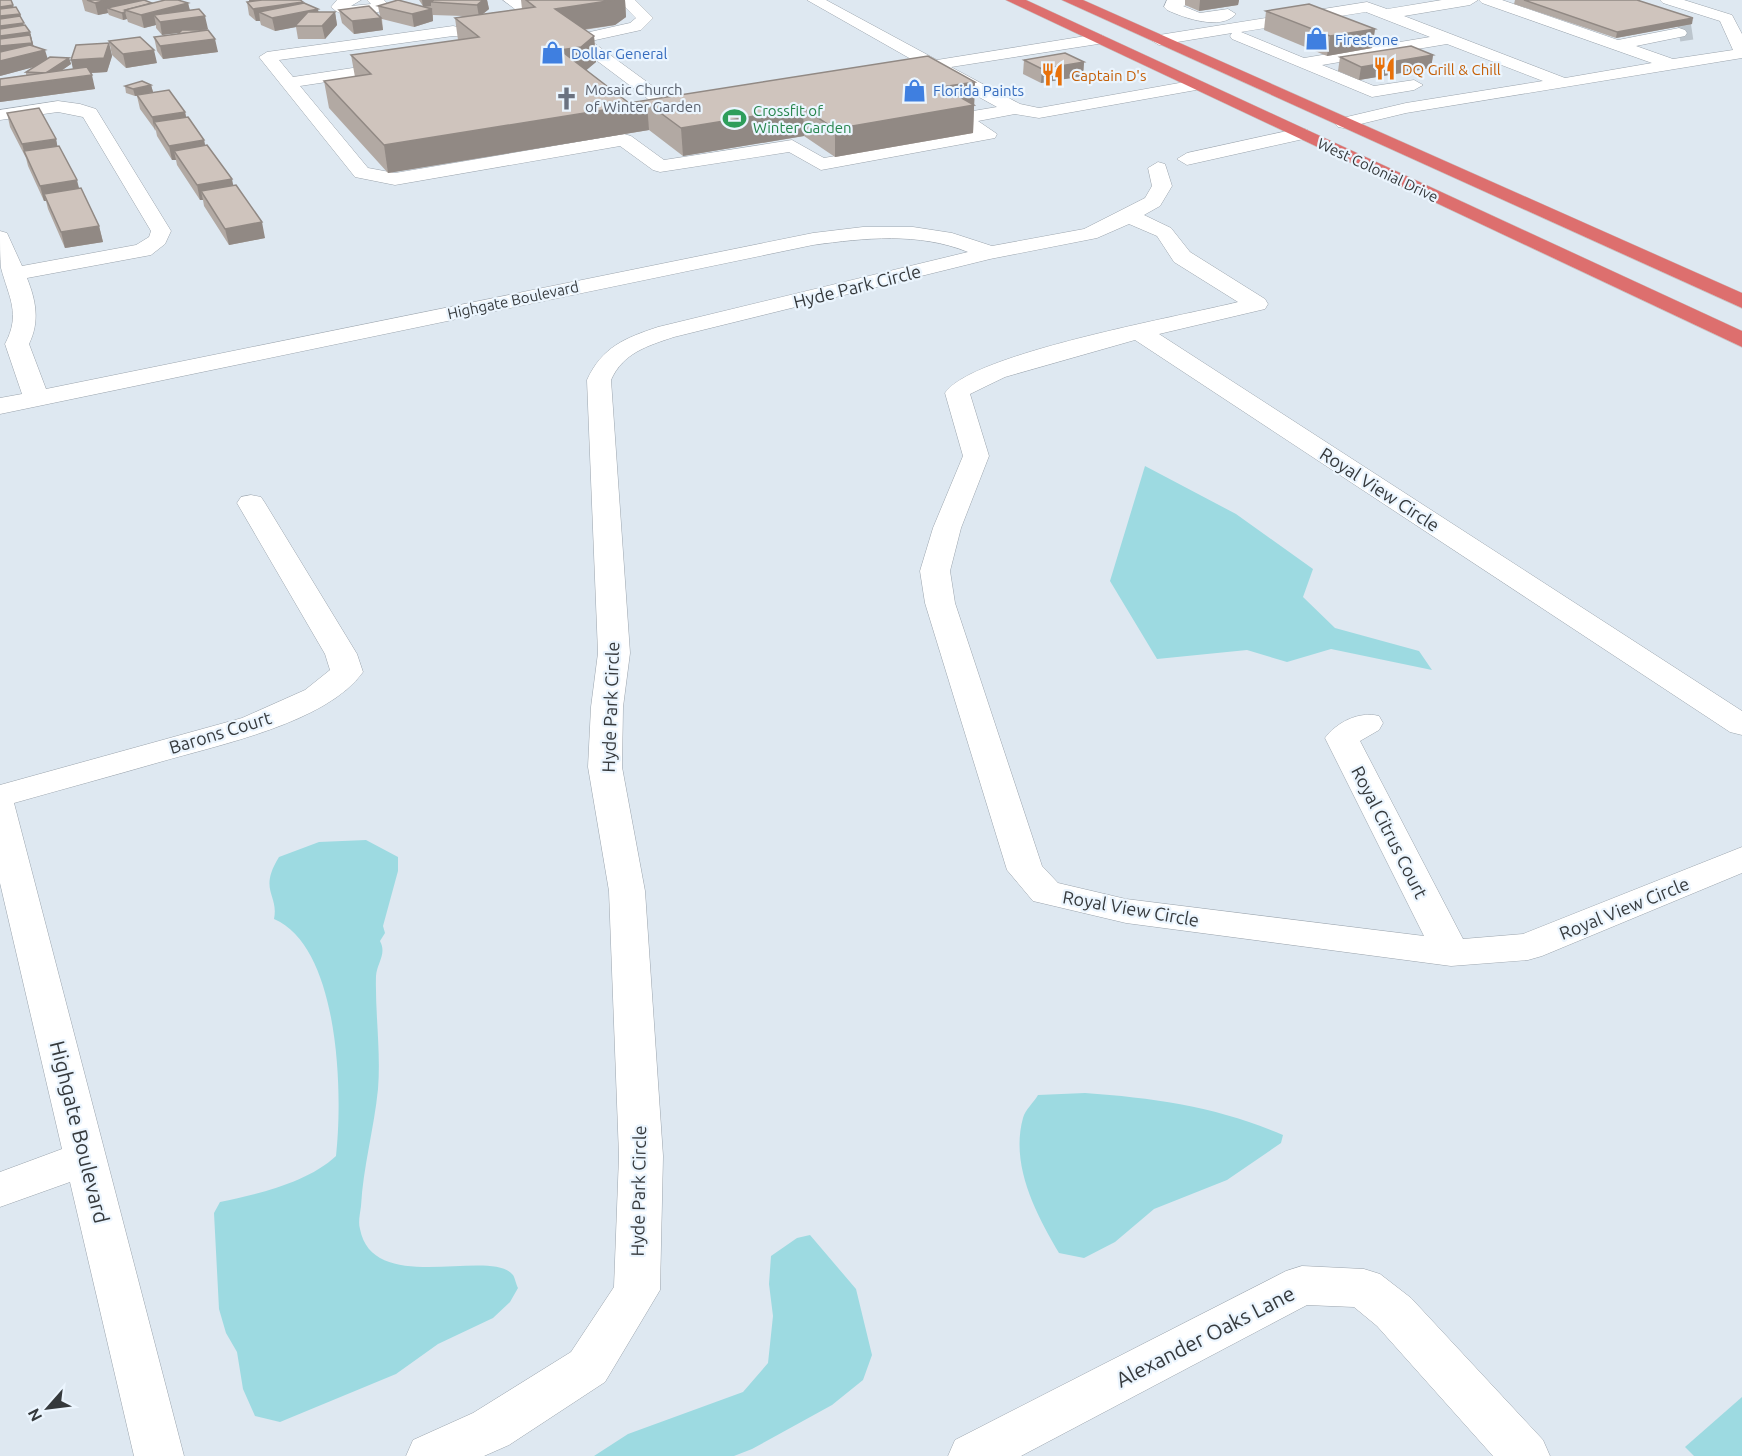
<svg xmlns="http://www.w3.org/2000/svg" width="1742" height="1456" font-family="Ubuntu,sans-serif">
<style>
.water{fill:#9ddae1}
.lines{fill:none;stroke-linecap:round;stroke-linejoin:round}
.minor-tunnel{stroke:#bcc5cd;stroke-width:17;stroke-dasharray:17 9;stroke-linecap:butt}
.minor-casing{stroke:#9ba4ad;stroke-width:1}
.highway-casing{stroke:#c6c8c8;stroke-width:1}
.minor{fill:#fff;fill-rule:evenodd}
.highway{fill:#dd6f6e;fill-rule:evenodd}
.wall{fill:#b2a9a3}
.shaded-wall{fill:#918984}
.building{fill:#cfc4bd;stroke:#918984;stroke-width:1.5}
.labels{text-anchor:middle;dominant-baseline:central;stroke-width:4.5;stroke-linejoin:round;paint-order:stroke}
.far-shop-label{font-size:15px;fill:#366cbe;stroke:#ebf5fe;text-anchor:start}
.far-food-label{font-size:15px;fill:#c56008;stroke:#ebf5fe;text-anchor:start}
.far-worship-label{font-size:15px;fill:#5b616d;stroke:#ebf5fe;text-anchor:start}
.far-leisure-label{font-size:15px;fill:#27864d;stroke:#ebf5fe;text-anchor:start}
.far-street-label{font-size:15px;fill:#35393c;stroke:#ebf5fe}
.street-label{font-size:18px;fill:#35393c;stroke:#ebf5fe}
.near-street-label{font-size:21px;fill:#35393c;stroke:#ebf5fe}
</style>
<rect width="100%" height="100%" fill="#dee8f1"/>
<g class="water">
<polygon points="1145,466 1236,514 1313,569 1303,597 1335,628 1419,651 1432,670 1331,649 1287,662 1247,650 1157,659 1110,581"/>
<path d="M366 840 398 857V871L383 926 385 933 380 941C387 954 377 963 376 976 375 1013 381 1052 378 1089 374 1129 363 1167 361 1206 360 1214 358 1222 360 1229 373 1297 491 1247 513 1275 515 1278 516 1284 518 1288L510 1302 493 1318 438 1344 396 1374 280 1422 255 1416 243 1389 237 1352 226 1333 219 1309 214 1213 220 1202C258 1194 307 1183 336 1156 343 1095 340 947 274 919 279 894 258 891 279 857L319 842Z"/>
<path d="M1085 1093C1155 1098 1218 1107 1283 1135L1281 1143 1227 1180 1154 1209 1115 1242 1084 1258 1059 1253C1036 1214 1010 1165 1023 1118 1025 1110 1034 1102 1038 1095Z"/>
<polygon points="810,1235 856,1289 872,1355 863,1380 832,1405 752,1449 734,1456 594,1456 628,1434 743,1392 768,1363 773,1316 769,1284 771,1256 797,1238"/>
<polygon points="1742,1397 1742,1456 1694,1456 1685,1447"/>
</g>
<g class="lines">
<polyline class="minor-tunnel" points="1679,33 1692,31"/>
<defs>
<g id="minor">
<path d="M361 0 351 6 371 4 367 0H384L389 5C377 18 343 20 331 7L337 0Z"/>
<polygon points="503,0 521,0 539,14 485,39 453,36 279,60 293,77 399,61 405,62 407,66 405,70 399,71 300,86 368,168 395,173 624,134 631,136 664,160 792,140 824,158 971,132 952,118 955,114 997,107 932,71 892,75 889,71 892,67 918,63 807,0 826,0 937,60 1098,34 1104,36 1106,39 1104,42 1098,44 951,67 1020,104 1039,108 1196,80 1205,85 1196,90 1039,118 1015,114 978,121 997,134 995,138 821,170 789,152 660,172 653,170 620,146 395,185 355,177 259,57 267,52 453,26 477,31 520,13"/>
<polygon points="618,0 635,0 653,18 641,30 591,41 673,101 698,97 704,98 707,102 704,106 670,112 664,111 572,42 570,39 572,36 630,23 636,18"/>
<path d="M1167 0H1203L1200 3 1183 6 1200 13 1228 9 1236 14C1221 31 1184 18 1167 10L1164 7Z"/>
<path d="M1442 0H1478L1470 5 1404 16 1565 78 1652 63 1482 3 1479 0H1502L1618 40 1679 28 1685 30 1687 33 1685 36 1636 46 1673 59 1733 50 1720 21 1663 3 1660 0H1684L1732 15 1742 34V58L1406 113 1344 128 1338 127 1335 123 1338 119 1406 103 1543 81 1447 44 1322 65 1374 86 1414 80 1423 85 1414 90 1372 97 1232 39 1230 36 1232 33 1159 45 1151 40 1159 35 1367 2 1387 9ZM1366 12 1430 37 1304 58 1241 32Z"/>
<path d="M58 101 80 104 96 109 171 231 165 244 151 255 27 278C36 301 40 321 29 344L46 389 813 233 863 227H913L952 233 992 246 1084 229 1145 198 1152 186 1148 168 1158 162 1165 164 1172 186 1160 206 1144 215 1171 228 1190 252 1265 299 1268 304 1265 309 1159 334 1742 711V735L1730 732 1135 340 1005 377 970 394 989 456 961 528 950 571 955 603 1042 866 1058 883 1126 899 1424 936 1325 738C1337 722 1359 711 1379 716L1383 723 1379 730 1360 741 1463 939 1523 934 1742 847V873L1542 956 1528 960 1451 966 1126 923 1033 901 1007 870 925 603 920 571 933 528 963 456 945 393C972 353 1183 316 1238 302L1174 262 1157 236 1129 224 1097 238 990 259 674 337C647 346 623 353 611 380L630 653 623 707 622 767 645 891 663 1156 660 1290 605 1382 509 1445 484 1456H406L413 1440 473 1413 571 1352 614 1287 619 1156 609 891 588 767 591 707 598 653 587 380C602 347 625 338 658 327L968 252C918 232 865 238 813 245L0 414V398L22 394 5 344C21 314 9 298 1 268 0 257 0 242 0 231L7 233 22 266 136 245 149 237 151 231 83 117 58 112 0 120V110Z"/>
<polygon points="1301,128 1308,130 1310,134 1308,138 1187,165 1177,159 1187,153"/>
<path d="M251 495 261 497 265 503 357 654 363 672C327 723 218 745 160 762 112 776 63 789 14 803L184 1456H134L70 1182 0 1207V1172L62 1149 0 883V785L242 718 305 690 330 670 325 654 237 503 241 497Z"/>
<polygon points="1302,1266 1364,1269 1380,1274 1411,1298 1543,1440 1550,1456 1493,1456 1377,1326 1354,1307 1307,1305 1021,1456 948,1456 955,1440 1286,1271"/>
</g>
<g id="highway">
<polygon points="1006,0 1026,0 1742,331 1742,347"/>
<polygon points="1062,0 1083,0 1742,293 1742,308"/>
</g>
</defs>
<use href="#minor" class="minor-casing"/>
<use href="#highway" class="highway-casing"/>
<use href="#minor" class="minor"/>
<use href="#highway" class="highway"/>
</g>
<g class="wall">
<polygon points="82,0 141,0 152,3 188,3 190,10 208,29 204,30 206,30 218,52 163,59 157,51 154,37 178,34 179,33 162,35 156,28 156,25 144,28 128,22 127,19 123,20 109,15 108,13 98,15 85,11"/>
<polygon points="249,0 301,0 303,3 319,12 335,12 337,25 325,39 298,39 296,27 275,31 261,25 260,21 256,21 249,15 247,2 249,2"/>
<polygon points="419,0 487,0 489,9 483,14 522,9 521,0 625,0 626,17 615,25 584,30 594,36 596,62 586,70 629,103 975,82 973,133 835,157 804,136 683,156 649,130 388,173 329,108 324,81 355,77 351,55 458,40 455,18 463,16 433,15 433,21 414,27 382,19 383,30 354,34 342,23 339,10 380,16 378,6 423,6"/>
<polygon points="1185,0 1239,0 1238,5 1199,11 1185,5"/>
<polygon points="1515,0 1637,0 1692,24 1616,38 1514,4"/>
<polygon points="14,7 20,14 24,25 30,32 33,45 47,58 69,58 71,64 62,70 73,69 109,43 112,56 107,72 90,73 95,89 0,102 0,79 26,75 26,72 33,67 0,76"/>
<polygon points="1266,11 1375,29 1372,48 1327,56 1264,30"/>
<polygon points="109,41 157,63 126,68 112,55"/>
<polygon points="1433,55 1431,68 1359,80 1338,71 1340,57"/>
<polygon points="1024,60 1084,62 1083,76 1041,83 1023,74"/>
<polygon points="151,85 153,92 145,94 185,112 186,117 204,140 205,146 233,185 265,238 229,245 204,206 203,200 200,200 177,165 176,160 172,160 157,136 156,131 140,109 137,96 135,96 126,93 125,86"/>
<polygon points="7,113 56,139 57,146 79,188 99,226 103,242 65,248 48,209 46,201 44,201 28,166 26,158 10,127"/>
</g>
<g class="shaded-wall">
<polygon points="0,0 13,5 16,15 20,14 26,33 30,32 35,52 45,50 49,63 0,76"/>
<polygon points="87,0 141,0 142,5 107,8 108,13 98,15 95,3"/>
<polygon points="249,0 301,0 303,2 304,12 318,9 320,22 295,26 296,27 275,31 272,18 259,12 260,21 256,21 253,9 250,5"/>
<polygon points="422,0 472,0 431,2 431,6 423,7"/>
<polygon points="483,0 487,0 489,9 479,17 477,5"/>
<polygon points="614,0 625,0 626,17 615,25 557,33 555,9"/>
<polygon points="1200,0 1239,0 1238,5 1199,11"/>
<polygon points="188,3 191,16 205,16 208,29 162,35 160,22 154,15 156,25 144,28 141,15"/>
<polygon points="432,9 433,21 414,27 412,14"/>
<polygon points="125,12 127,19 123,20 122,13"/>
<polygon points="335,12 337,25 325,39 322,26"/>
<polygon points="381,18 383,30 354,34 352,21"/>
<polygon points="1693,18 1692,24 1616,38 1617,32"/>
<polygon points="1375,29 1372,48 1327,56 1330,36"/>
<polygon points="206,30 207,36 215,39 218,52 163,59 160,46"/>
<polygon points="594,36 596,62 583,73 560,50"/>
<polygon points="109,43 112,56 107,72 74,74 71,60"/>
<polygon points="154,50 157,63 126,68 123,54"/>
<polygon points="1433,55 1431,68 1359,80 1361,67"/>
<polygon points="69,58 71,64 48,80 46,73"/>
<polygon points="1084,62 1083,76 1041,83 1042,69"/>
<polygon points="92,75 95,89 0,102 0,87"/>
<polygon points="975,82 973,133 835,157 835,129 942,87"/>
<polygon points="151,85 153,92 135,96 133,89"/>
<polygon points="647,103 649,130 388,173 384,145"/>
<polygon points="803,108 804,136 683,156 681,128"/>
<polygon points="185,112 188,126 154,122 155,131 152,117"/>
<polygon points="56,139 59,154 24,151 26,159 22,144"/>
<polygon points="204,140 207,155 174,151 176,160 172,160 169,146"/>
<polygon points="232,179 235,194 201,191 203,200 200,200 197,185"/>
<polygon points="77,180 81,196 44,194 46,201 44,201 40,186"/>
<polygon points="262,222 265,238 229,245 225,229"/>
<polygon points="99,226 103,242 65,248 61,232"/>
</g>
<g class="building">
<polygon points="0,0 11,0 13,5 0,7"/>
<polygon points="87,0 107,0 95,3"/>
<polygon points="144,0 152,3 125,10 125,12 122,13 107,8"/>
<polygon points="165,0 178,0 188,3 141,15 125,10"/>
<polygon points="262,0 300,0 303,2 253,9 247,2"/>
<polygon points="398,0 432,9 412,14 378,6"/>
<polygon points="434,0 483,0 477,5 431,2"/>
<polygon points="526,0 614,0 555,9 594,36 581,47 560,50 629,103 928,56 975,82 942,87 974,105 835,129 803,108 681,128 647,103 384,145 324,81 371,74 351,55 479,37 455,18 535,7"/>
<polygon points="1524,0 1637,0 1693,18 1617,32"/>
<polygon points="304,3 318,9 272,18 259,12"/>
<polygon points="1309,4 1375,29 1330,36 1266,11"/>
<polygon points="369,6 381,18 352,21 339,10"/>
<polygon points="16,7 20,14 0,16 0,9"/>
<polygon points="199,9 205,16 160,22 154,15"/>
<polygon points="308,12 335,12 322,26 295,26"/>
<polygon points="20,16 24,23 0,26 0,19"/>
<polygon points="25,25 30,32 0,36 0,29"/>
<polygon points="182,30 206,30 205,31 178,34"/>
<polygon points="208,30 215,39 160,46 154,37"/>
<polygon points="30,35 32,43 0,46 0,39"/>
<polygon points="140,37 154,50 123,54 109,41"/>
<polygon points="109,43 104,58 71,60 76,45"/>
<polygon points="30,45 45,50 0,61 0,52"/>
<polygon points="1411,46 1433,55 1361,67 1340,57"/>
<polygon points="1065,53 1084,62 1042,69 1024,60"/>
<polygon points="50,57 69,58 46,73 26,72"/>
<polygon points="87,67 92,75 0,87 0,79"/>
<polygon points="142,81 151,85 133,89 125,86"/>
<polygon points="169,90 185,112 152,117 137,95"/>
<polygon points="39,108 56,139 22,144 7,113"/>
<polygon points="188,117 204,140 169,146 154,122"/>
<polygon points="207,145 232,179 197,185 174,151"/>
<polygon points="59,146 77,180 40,186 24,151"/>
<polygon points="236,185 262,222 225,229 201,191"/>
<polygon points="81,188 99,226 61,232 44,194"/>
</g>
<defs>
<symbol id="shop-bare" viewBox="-9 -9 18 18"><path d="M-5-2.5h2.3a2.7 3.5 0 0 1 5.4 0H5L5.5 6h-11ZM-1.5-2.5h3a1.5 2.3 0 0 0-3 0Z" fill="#3f7fe0" stroke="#ebf5fe" stroke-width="2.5" paint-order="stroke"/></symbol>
<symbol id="restaurant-bare" viewBox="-9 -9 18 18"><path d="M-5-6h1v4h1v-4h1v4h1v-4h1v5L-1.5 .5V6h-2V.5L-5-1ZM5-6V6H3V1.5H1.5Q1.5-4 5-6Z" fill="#e8710a" stroke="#ebf5fe" stroke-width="2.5" paint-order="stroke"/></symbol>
<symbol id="church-bare" viewBox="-9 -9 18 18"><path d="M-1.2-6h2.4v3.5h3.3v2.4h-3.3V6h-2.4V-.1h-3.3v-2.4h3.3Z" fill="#6b7280" stroke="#ebf5fe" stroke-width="2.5" paint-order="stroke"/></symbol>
<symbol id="stadium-bare" viewBox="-9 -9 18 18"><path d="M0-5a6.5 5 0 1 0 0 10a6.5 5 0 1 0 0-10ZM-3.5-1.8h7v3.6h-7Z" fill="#2e9e5b" stroke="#ebf5fe" stroke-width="2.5" paint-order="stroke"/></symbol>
</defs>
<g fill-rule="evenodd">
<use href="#shop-bare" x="1300" y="22" width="33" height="33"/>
<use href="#shop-bare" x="536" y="36" width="33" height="33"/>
<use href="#restaurant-bare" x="1368" y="52" width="33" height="33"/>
<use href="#restaurant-bare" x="1036" y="58" width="33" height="33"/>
<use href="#shop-bare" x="898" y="74" width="33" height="33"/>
<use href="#church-bare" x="550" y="82" width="33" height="33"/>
<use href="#stadium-bare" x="718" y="102" width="33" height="33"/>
</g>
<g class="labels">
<g class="far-shop-label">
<text x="1335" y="39">Firestone</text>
<text x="571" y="53">Dollar General</text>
<text x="933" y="90">Florida Paints</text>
</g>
<g class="far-food-label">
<text x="1402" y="69">DQ Grill &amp; Chill</text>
<text x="1071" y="75">Captain D's</text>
</g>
<g class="far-worship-label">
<text x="585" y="89">Mosaic Church<tspan x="585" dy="17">of Winter Garden</tspan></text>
</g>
<g class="far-leisure-label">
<text x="753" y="110">Crossfit of<tspan x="753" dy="17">Winter Garden</tspan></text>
</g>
<g class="far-street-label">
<text transform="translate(1378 170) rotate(25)">West Colonial Drive</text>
<text transform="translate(513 300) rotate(-12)">Highgate Boulevard</text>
</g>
<g class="street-label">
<text transform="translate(857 286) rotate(-14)">Hyde Park Circle</text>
<text transform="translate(1380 489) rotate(33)">Royal View Circle</text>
<text transform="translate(610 707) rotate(-88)">Hyde Park Circle</text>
<text transform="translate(220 732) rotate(-17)">Barons Court</text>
<text transform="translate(1390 832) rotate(63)">Royal Citrus Court</text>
<text transform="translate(1131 908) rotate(10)">Royal View Circle</text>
<text transform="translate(1624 908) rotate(-22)">Royal View Circle</text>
<text transform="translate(638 1191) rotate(-89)">Hyde Park Circle</text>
</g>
<g class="near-street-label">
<text transform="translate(80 1132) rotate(76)">Highgate Boulevard</text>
<text transform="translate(1205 1336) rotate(-27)">Alexander Oaks Lane</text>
</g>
</g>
<g transform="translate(48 1408) rotate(242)" stroke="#ebf5fe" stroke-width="4.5" paint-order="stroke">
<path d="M0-4.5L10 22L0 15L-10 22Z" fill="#35393c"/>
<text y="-9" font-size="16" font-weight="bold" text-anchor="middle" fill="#35393c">N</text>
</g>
</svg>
